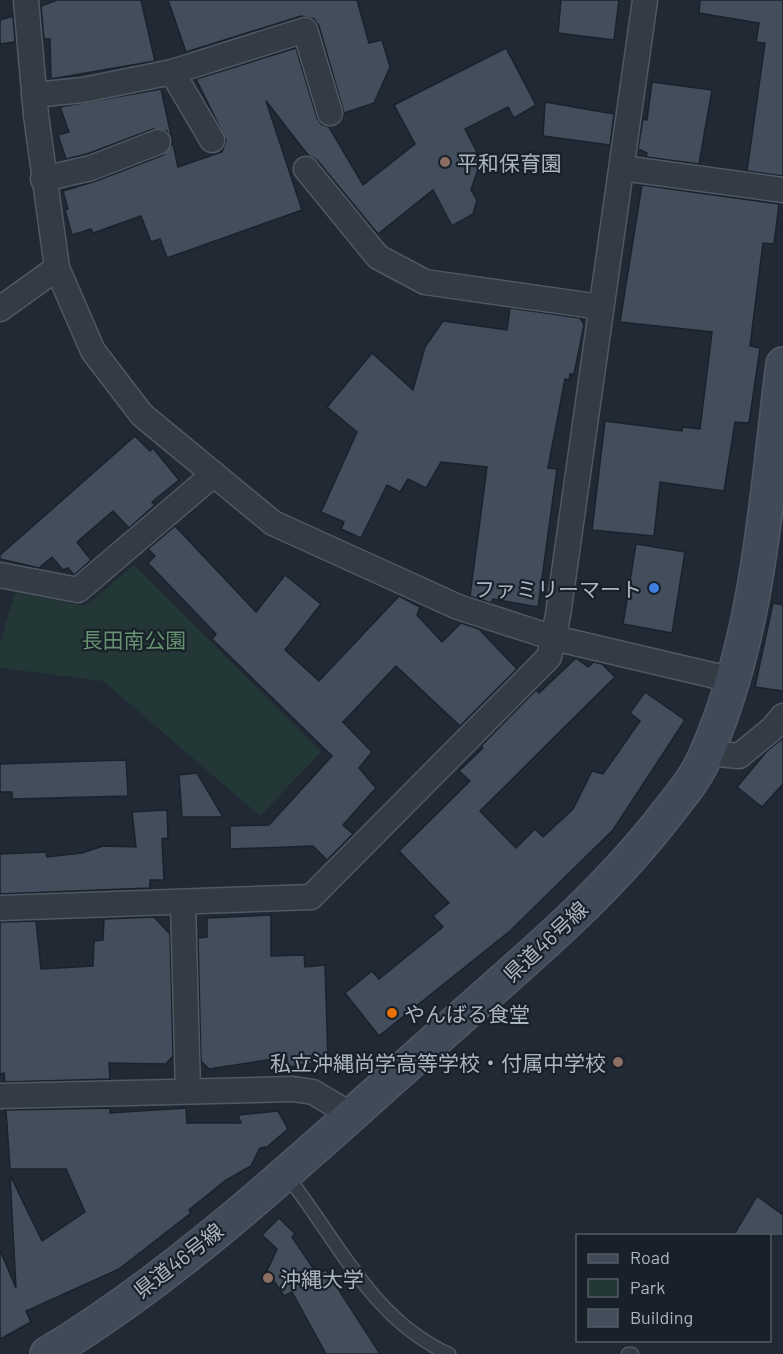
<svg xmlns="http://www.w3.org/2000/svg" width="783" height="1354" font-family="Barlow,'Noto Sans JP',sans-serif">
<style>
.green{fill:#243737}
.building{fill:#434e5c;stroke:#1a222b;stroke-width:1.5}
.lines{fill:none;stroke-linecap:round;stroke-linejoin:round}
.lane-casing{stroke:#505863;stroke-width:15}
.street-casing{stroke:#505863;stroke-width:27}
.secondary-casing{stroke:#505863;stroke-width:36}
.lane{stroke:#333b45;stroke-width:12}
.street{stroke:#333b45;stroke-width:24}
.secondary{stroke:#414a58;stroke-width:33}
.education-dot{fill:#8d6e63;stroke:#182029;stroke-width:2}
.shop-dot{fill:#3f7fe0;stroke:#182029;stroke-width:2}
.food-dot{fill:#e8710a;stroke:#182029;stroke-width:2}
.labels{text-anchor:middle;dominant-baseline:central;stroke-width:4.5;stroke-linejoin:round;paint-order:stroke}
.poi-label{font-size:21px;fill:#acb5c2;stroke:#182029;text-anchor:start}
.park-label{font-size:21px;fill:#66916f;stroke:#182029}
.street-label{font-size:21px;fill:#acb5c2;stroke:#182029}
</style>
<rect width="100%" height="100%" fill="#202934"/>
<polygon class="green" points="134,565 321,752 260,816 103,681 0,668 0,644 15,592 85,606"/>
<g class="building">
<polygon points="57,0 141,0 155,61 51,79 50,39 44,39 41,6"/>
<polygon points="168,0 357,0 369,43 382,40 390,67 374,103 344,113 319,26 314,19 301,16 186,52"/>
<polygon points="561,0 619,0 614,40 558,33"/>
<polygon points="700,0 783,0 783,176 747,171 765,43 756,42 759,23 699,13"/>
<polygon points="13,16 15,42 0,44 0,20"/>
<polygon points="296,48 317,118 321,124 329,127 363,185 415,144 394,105 506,48 536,105 514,118 508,107 465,129 481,160 471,190 477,200 473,214 452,226 433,190 378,234 317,160 308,155 266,101 302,210 167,258 160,239 151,242 141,216 93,233 91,229 72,235 65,210 68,209 63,191 96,181 163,155 172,144 167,131 153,129 87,154 66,159 58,135 69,132 60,107 161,89 178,167 222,152 226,140 196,79"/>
<polygon points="652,82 712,90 699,164 646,157 647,153 638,149 643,119 647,120"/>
<polygon points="545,102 614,114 610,145 543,136"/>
<polygon points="642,185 779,204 774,244 763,243 750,346 760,348 749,423 735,422 724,491 660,482 654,536 592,530 605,421 682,431 683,427 700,429 712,332 620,322"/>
<polygon points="510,308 580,318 584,325 574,374 570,374 569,380 565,379 548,468 557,469 538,607 493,599 491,603 470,596 487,467 441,462 426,488 408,479 400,492 387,485 361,538 341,529 344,522 321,512 357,432 327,407 372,353 413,390 425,347 443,321 507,330"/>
<polygon points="135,436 150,451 153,448 179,480 152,502 155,505 129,528 113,511 77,542 91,560 74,575 68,568 63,570 52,557 39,568 0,559 0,555"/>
<polygon points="175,526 256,612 285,575 321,604 285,650 319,681 399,596 420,607 417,615 442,642 461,623 479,629 517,669 460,726 396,666 343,722 372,752 359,768 376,788 343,825 353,834 327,860 313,846 230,849 230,826 269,825 332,756 212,639 216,634 148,563 155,556 148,549"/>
<polygon points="636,544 685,552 672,633 623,624"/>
<polygon points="773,603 783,605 783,691 755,687"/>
<polygon points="576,658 588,667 594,662 602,664 615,677 480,811 516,848 535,829 543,837 573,809 592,771 603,774 640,721 630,713 645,692 685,720 613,830 510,931 379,1036 345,993 372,971 379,979 443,927 433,916 449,903 399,851 470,781 459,771 483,748 481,746 536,690 539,693"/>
<polygon points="783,738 783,784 762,807 737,787 767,751"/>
<polygon points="126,760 128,796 12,799 12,792 0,792 0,764"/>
<polygon points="197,773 223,817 182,817 179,775"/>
<polygon points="167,810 168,838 162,839 164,880 150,880 150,888 0,894 0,854 46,852 47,857 82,853 103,846 136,847 132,812"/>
<polygon points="271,915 271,956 304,955 305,967 325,965 328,1061 287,1067 287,1057 209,1069 201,1061 198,938 207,937 207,918"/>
<polygon points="154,917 170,934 173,1056 166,1064 109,1063 110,1079 5,1082 4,1073 0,1074 0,922 36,921 41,969 93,966 94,941 103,940 104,919"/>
<polygon points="110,1108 110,1113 186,1108 187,1123 241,1123 238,1115 278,1111 288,1129 267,1147 260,1148 251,1166 226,1180 189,1210 191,1213 119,1269 26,1311 31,1322 0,1339 0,1250 16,1288 10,1175 42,1241 85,1212 66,1169 10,1169 6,1110"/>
<polygon points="757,1196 783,1215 783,1236 733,1236"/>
<polygon points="279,1218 295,1234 292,1237 317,1274 326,1270 380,1354 326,1354 292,1292 284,1296 267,1271 277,1249 262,1235"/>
</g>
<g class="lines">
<defs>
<g id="lane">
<path d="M287 1176C337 1239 372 1320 449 1354"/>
<polyline points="628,1354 632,1354"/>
</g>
<g id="street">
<polyline points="26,0 36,115 57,268 93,351 142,415 273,523 458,607 554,638 733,680"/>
<polyline points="172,72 212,140"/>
<polyline points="34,95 83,90 172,72 305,30 330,113"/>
<polyline points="622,168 783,190"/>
<polyline points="306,169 378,257 425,282 601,307"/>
<polyline points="43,179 91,168 158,142"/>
<polyline points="0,309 57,268"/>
<polyline points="0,575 78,590 214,474"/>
<polyline points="707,753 739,756 772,729 783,716"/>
<polyline points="183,903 188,1091"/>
<polyline points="0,908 311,897 549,657 558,615 645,0"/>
<polyline points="0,1096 293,1089 313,1092 350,1114"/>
</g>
<path id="secondary" d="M47 1354C187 1270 319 1143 441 1035 520 965 604 896 668 812 683 793 698 775 707 752 760 630 766 495 783 364"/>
</defs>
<use href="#lane" class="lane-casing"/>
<use href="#street" class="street-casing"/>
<use href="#secondary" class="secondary-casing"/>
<use href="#lane" class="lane"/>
<use href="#street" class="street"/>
<use href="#secondary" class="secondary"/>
</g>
<g class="education-dot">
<circle cx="445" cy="162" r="6"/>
<circle cx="618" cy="1062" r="6"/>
<circle cx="268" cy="1278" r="6"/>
</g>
<circle class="shop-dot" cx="654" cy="588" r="6"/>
<circle class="food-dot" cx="392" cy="1013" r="6"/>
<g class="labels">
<g class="poi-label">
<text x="457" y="162">平和保育園</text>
<text x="642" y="588" text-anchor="end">ファミリーマート</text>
<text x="404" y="1013">やんばる食堂</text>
<text x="606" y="1062" text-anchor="end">私立沖縄尚学高等学校・付属中学校</text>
<text x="280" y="1278">沖縄大学</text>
</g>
<g class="park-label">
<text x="134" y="639">長田南公園</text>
</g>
<g class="street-label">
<text transform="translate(545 941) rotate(-43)">県道46号線</text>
<text transform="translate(178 1260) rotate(-38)">県道46号線</text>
</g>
</g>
<rect x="576" y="1234" width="195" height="108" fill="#182029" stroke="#535c66" stroke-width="1.5"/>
<rect x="588" y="1254" width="30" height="9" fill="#414a58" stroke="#535c66" stroke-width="1.5"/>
<text x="630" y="1264" font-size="18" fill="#acb5c2">Road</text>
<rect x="588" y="1279" width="30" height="18" fill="#243737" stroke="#535c66" stroke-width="1.5"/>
<text x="630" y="1294" font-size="18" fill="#acb5c2">Park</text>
<rect x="588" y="1309" width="30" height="18" fill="#434e5c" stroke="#535c66" stroke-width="1.5"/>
<text x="630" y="1324" font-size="18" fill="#acb5c2">Building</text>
</svg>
